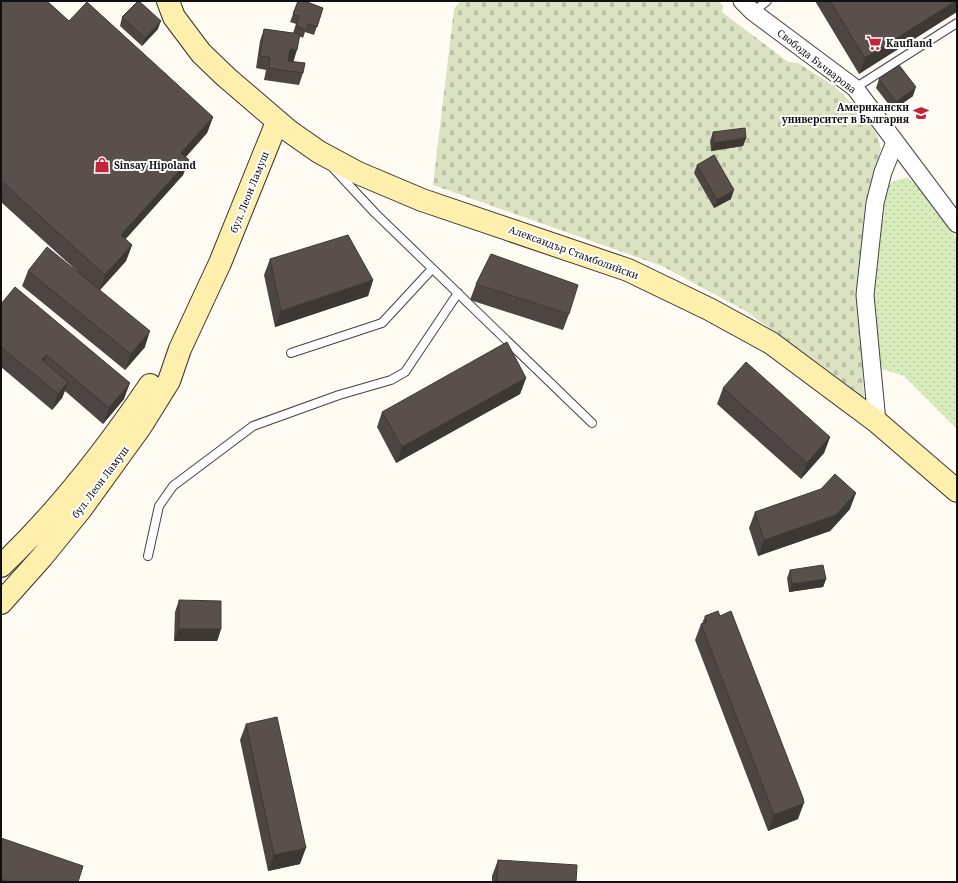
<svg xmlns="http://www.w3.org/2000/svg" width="958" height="883" font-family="'Noto Serif',serif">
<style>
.grass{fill:url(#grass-dots)}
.cemetery{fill:url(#cemetery-stones)}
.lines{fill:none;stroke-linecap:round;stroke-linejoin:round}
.lane-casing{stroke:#434343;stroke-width:10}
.street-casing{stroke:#434343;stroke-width:19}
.secondary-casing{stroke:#323232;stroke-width:24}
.lane{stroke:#fff;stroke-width:8}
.street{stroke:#fff;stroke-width:17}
.secondary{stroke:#ffefad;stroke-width:22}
.wall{fill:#4d4541}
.shaded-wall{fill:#3e3835}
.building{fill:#59504c;stroke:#3e3835}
.labels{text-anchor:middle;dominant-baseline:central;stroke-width:4;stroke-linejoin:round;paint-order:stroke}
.poi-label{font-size:10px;font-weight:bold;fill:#101010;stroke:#fff;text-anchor:start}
.street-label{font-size:10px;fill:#101010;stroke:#fff}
</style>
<defs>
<pattern id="grass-dots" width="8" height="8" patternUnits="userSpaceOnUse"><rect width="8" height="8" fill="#d8ebbb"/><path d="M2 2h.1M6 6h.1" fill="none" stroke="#b8c8a0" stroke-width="1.8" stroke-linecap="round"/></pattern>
<pattern id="cemetery-stones" width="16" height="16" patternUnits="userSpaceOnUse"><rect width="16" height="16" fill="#dae2c2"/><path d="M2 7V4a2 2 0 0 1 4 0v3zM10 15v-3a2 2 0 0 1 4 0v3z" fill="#bac1a6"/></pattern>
</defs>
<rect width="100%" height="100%" fill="#fffbf2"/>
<path class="grass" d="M908 178 918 186 957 239V429L904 376 878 368 870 295 884 193C890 181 894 180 908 178Z"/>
<polygon class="cemetery" points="460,1 718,1 723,6 722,12 788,62 798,63 834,86 861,112 877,135 881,148 865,209 859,293 864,399 829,371 744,310 662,266 433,185 454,9"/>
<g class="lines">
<defs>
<g id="lane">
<polyline points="753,12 767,1"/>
<polyline points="855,88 957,23"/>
<polyline points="334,169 375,213 592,423"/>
<polyline points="291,353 382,323 432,269"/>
<polyline points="148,556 159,506 173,486 253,426 339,395 391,380 405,372 458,293"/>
</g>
<g id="street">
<polyline points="742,1 753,12 855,88 957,224"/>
<polyline points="877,422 865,295 875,203 883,172 895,142"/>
</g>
<g id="secondary">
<polyline points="168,1 174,17 201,53 226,77 289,131 319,152 358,173 422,200 628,270 709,309 771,343 877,422 957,491"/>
<path d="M1 566C58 512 106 450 150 385"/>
<polyline points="1,603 42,557 81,509 141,426 169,381 180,349 220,263 277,122"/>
</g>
</defs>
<use href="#lane" class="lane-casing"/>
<use href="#street" class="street-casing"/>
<use href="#secondary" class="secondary-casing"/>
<use href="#lane" class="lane"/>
<use href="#street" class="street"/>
<use href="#secondary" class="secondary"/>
</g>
<g class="wall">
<polygon points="1,1 69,21 213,117 207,133 186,157 189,160 183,175 125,239 132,245 126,261 100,290 145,347 125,370 22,286 28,271 77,271 1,202"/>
<polygon points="298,1 307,2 323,8 314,35 305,32 303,38 299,36 293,61 303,73 299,85 264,80 266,70 256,68 260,41 264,29 293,33 296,24 290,22"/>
<polygon points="815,1 957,1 859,74"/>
<polygon points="122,17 158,29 142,46 120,26"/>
<polygon points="879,79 913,96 893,110 876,88"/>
<polygon points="713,132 746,138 743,146 711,151 710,141"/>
<polygon points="697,165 731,199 714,208 694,173"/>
<polygon points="270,259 373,280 368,296 275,327 264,275"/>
<polygon points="476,284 569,314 563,330 470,300"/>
<polygon points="1,304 124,399 103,424 65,391 62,398 52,410 1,367"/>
<polygon points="526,378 520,394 396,463 377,427 382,412"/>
<polygon points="723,388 830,437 824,453 801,479 717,404"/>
<polygon points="850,509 830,531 758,556 749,528 755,512"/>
<polygon points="790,570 826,579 823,587 789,592 787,578"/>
<polygon points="179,600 221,629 217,641 174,641 175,612"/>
<polygon points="705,616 720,616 798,819 768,831 695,640 701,624 702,624"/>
<polygon points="246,724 300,864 268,871 240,740"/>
<polygon points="1,838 78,882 1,882"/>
<polygon points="498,860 576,882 492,882 492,876"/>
</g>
<g class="shaded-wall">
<polygon points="956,1 957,1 957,12 859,74 865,58"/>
<polygon points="161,21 158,29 142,46 145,38"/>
<polygon points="290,49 297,50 293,63 286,61"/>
<polygon points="916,87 913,96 893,110 896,102"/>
<polygon points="213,117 207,133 175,168 181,153"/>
<polygon points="746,138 743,146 711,151 714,143"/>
<polygon points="189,160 183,175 115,251 121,235"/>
<polygon points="734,190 731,199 714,208 717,200"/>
<polygon points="132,245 126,261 99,291 105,275"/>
<polygon points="373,280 368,296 275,327 281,311"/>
<polygon points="150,331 145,347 125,370 131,354"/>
<polygon points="46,355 40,371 42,360"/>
<polygon points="526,378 520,394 396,463 402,447"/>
<polygon points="68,382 62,398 52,410 58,394"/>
<polygon points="130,383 124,399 103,424 109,408"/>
<polygon points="830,437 824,453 801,479 807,463"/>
<polygon points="856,493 850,509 830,531 758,556 764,540"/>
<polygon points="826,579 823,587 789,592 792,584"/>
<polygon points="179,629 221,629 217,641 174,641"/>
<polygon points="804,803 798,819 768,831 774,815"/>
<polygon points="306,848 300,864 268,871 274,855"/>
</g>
<g class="building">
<polygon points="1,1 47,1 69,21 87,2 213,117 181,153 189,160 121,235 132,245 105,275 1,181"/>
<polygon points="138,1 139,1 161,21 145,38 122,17"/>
<polygon points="298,1 307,1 307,2 323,8 317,27 308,24 306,30 296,26 299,16 293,14"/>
<polygon points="830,1 956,1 865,58"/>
<polygon points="264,29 300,34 297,50 290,49 288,61 305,63 303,73 269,68 270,57 260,56"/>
<polygon points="899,65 916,87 896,102 879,79"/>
<polygon points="745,128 746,138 714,143 713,132"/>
<polygon points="714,155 734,190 717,200 697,165"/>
<polygon points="348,235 373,280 281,311 270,259"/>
<polygon points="47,247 150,331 131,354 28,271"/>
<polygon points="491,254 578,285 569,314 476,284"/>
<polygon points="15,287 130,383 109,408 46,355 42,360 68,382 58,394 1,347 1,304"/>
<polygon points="507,342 526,378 402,447 382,412"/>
<polygon points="746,362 830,437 807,463 723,388"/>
<polygon points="835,474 856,493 836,515 764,540 755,512 821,489"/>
<polygon points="823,565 826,579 792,584 790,570"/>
<polygon points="179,600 221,601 221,629 179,629"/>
<polygon points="718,611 720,616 731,611 803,798 804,803 774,815 701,624 707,622 705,616"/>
<polygon points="277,717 306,848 274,855 246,724"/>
<polygon points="1,838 83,866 78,882 9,882 1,879"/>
<polygon points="498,860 577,865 576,882 497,882"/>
</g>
<defs>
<symbol id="supermarket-bare" viewBox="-9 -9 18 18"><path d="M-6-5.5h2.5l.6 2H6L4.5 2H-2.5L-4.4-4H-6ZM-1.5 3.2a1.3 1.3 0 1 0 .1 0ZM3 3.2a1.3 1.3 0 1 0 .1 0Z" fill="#c22539" stroke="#fff" stroke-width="2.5" paint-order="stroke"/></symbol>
<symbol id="university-bare" viewBox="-9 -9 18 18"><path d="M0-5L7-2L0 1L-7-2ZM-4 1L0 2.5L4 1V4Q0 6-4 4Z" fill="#c22539" stroke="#fff" stroke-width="2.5" paint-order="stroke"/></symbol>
<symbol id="shop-bare" viewBox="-9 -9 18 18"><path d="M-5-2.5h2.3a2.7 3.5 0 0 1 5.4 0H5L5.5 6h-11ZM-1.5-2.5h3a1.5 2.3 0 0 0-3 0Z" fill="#c22539" stroke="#fff" stroke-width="2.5" paint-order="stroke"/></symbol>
</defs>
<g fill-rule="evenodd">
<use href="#supermarket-bare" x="863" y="32" width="22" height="22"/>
<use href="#university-bare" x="910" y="102" width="22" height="22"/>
<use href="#shop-bare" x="91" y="154" width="22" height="22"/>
</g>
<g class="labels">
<g class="poi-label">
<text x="886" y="43">Kaufland</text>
<text x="909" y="107" text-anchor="end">Американски<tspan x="909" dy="12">университет в България</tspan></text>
<text x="114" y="165">Sinsay Hipoland</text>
</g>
<g class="street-label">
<text transform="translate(817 61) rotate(38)">Свобода Бъчварова</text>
<text transform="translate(249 192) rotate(-68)">бул. Леон Ламуш</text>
<text transform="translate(574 252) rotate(20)">Александър Стамболийски</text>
<text transform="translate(100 482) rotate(-53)">бул. Леон Ламуш</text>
</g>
</g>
<rect width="958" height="883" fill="none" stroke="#101010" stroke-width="4"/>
</svg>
